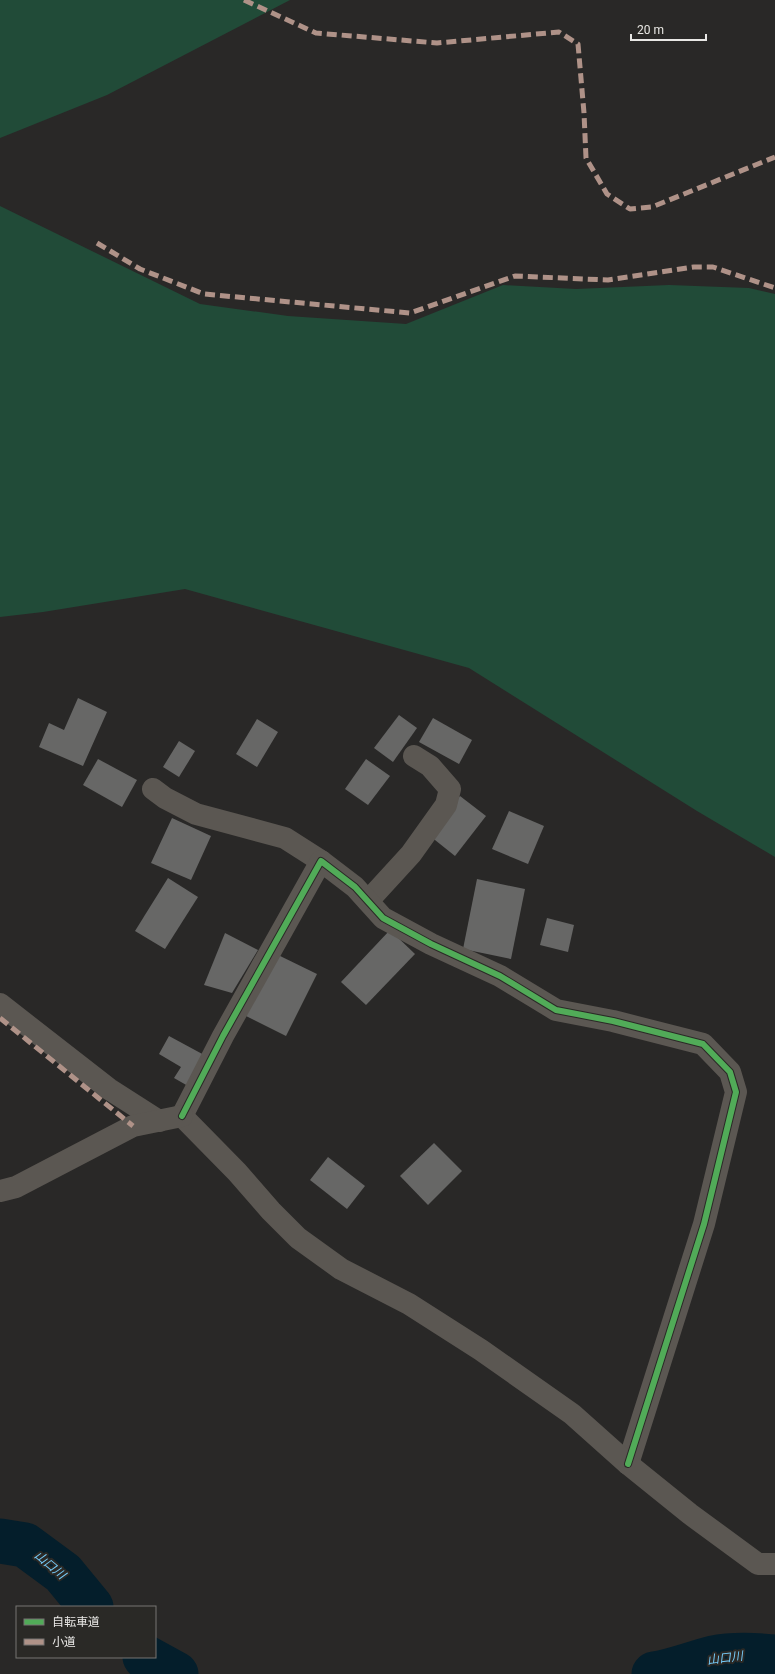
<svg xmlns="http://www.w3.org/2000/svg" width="775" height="1674" font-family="Roboto,'Noto Sans JP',sans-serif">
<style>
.green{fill:#214b38}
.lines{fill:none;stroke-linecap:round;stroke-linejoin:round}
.river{stroke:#041e2b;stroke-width:45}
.building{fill:#676766}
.street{stroke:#5b5752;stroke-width:22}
.quiet{stroke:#af9288;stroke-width:5;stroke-dasharray:10 5;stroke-linecap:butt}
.cycleway-casing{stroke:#2a2926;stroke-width:8}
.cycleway{stroke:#51ab58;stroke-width:6}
.labels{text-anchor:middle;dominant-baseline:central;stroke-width:4;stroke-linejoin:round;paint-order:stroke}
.water-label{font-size:12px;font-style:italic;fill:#76cdfb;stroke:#2a2926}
</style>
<rect width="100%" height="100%" fill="#292827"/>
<g class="green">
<polygon points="0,0 290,0 107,95 0,138"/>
<polygon points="0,206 200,304 288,316 406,324 503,285 576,289 669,285 749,288 775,294 775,857 697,811 469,668 185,589 43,612 0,617"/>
</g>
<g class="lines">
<g class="river">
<polyline points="0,1541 25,1545 63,1573 91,1607"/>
<polyline points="145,1657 176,1674"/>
<path d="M654 1674C674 1671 693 1663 713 1658 733 1654 755 1655 775 1657"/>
</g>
</g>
<g class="building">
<polygon points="78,698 107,712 83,766 39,747 49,723 64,730"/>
<polygon points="399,715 417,728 393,762 374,748"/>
<polygon points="433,718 472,740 459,764 419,742"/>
<polygon points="257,719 278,732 257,767 236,754"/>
<polygon points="179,741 195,751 179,777 163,767"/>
<polygon points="98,759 137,780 122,807 83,785"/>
<polygon points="366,759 390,776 368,805 345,789"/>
<polygon points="460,796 486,816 455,856 430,836"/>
<polygon points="509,811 544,826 528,864 492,849"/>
<polygon points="172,818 211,836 191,880 151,863"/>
<polygon points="168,878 198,897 165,949 135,931"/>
<polygon points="477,879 525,889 511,959 463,949"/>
<polygon points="547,918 574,925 568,952 540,945"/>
<polygon points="390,930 415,954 366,1005 341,982"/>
<polygon points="225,933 258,950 232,993 204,985"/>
<polygon points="276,954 317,974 286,1036 246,1016"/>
<polygon points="169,1036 206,1056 188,1086 174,1078 181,1067 159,1054"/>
<polygon points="434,1143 462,1171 428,1205 400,1176"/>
<polygon points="328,1157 365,1186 347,1209 310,1180"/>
</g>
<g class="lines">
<g class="street">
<polyline points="153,789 165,798 196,814 285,838 321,861"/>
<polyline points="368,901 411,854 446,805 450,789 430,766 414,756"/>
<polyline points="0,1004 109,1089 159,1121"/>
<polyline points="182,1116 223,1036 321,861 355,887 383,918 431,944 500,976 556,1010 613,1021 703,1044 730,1072 736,1092 704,1224 628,1464"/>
<polyline points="182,1116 237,1172 271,1211 298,1238 341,1269 409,1304 481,1350 572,1414 628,1464 690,1514 758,1564 775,1564"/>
<polyline points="0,1191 16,1187 133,1126 182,1116"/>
</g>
<g class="quiet">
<polyline points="244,0 316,33 437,43 559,32 578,44 584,113 586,158 607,194 630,209 652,207 775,157"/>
<polyline points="97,243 140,269 204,294 410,313 515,276 608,280 694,267 713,267 775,288"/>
<polyline points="0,1018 133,1126"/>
</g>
<defs>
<polyline id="cycleway" points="182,1116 223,1036 321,861 355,887 383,918 431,944 500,976 556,1010 613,1021 703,1044 730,1072 736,1092 704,1224 628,1464"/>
</defs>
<use href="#cycleway" class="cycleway-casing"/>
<use href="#cycleway" class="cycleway"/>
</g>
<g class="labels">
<g class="water-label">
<text transform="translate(50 1565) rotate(40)">山口川</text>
<text transform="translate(725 1658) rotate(-7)">山口川</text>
</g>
</g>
<rect x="16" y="1606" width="140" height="52" fill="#2a2926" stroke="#767572"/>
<rect x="24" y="1619" width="20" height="6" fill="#51ab58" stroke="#767572"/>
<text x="52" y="1626" font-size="12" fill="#e8e7e5">自転車道</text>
<rect x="24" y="1639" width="20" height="6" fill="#af9288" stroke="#767572"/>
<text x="52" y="1646" font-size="12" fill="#e8e7e5">小道</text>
<path d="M631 34v6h75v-6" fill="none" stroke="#e8e7e5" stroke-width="2"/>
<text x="637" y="34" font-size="12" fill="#e8e7e5" stroke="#2a2926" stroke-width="3" paint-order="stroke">20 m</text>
</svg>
